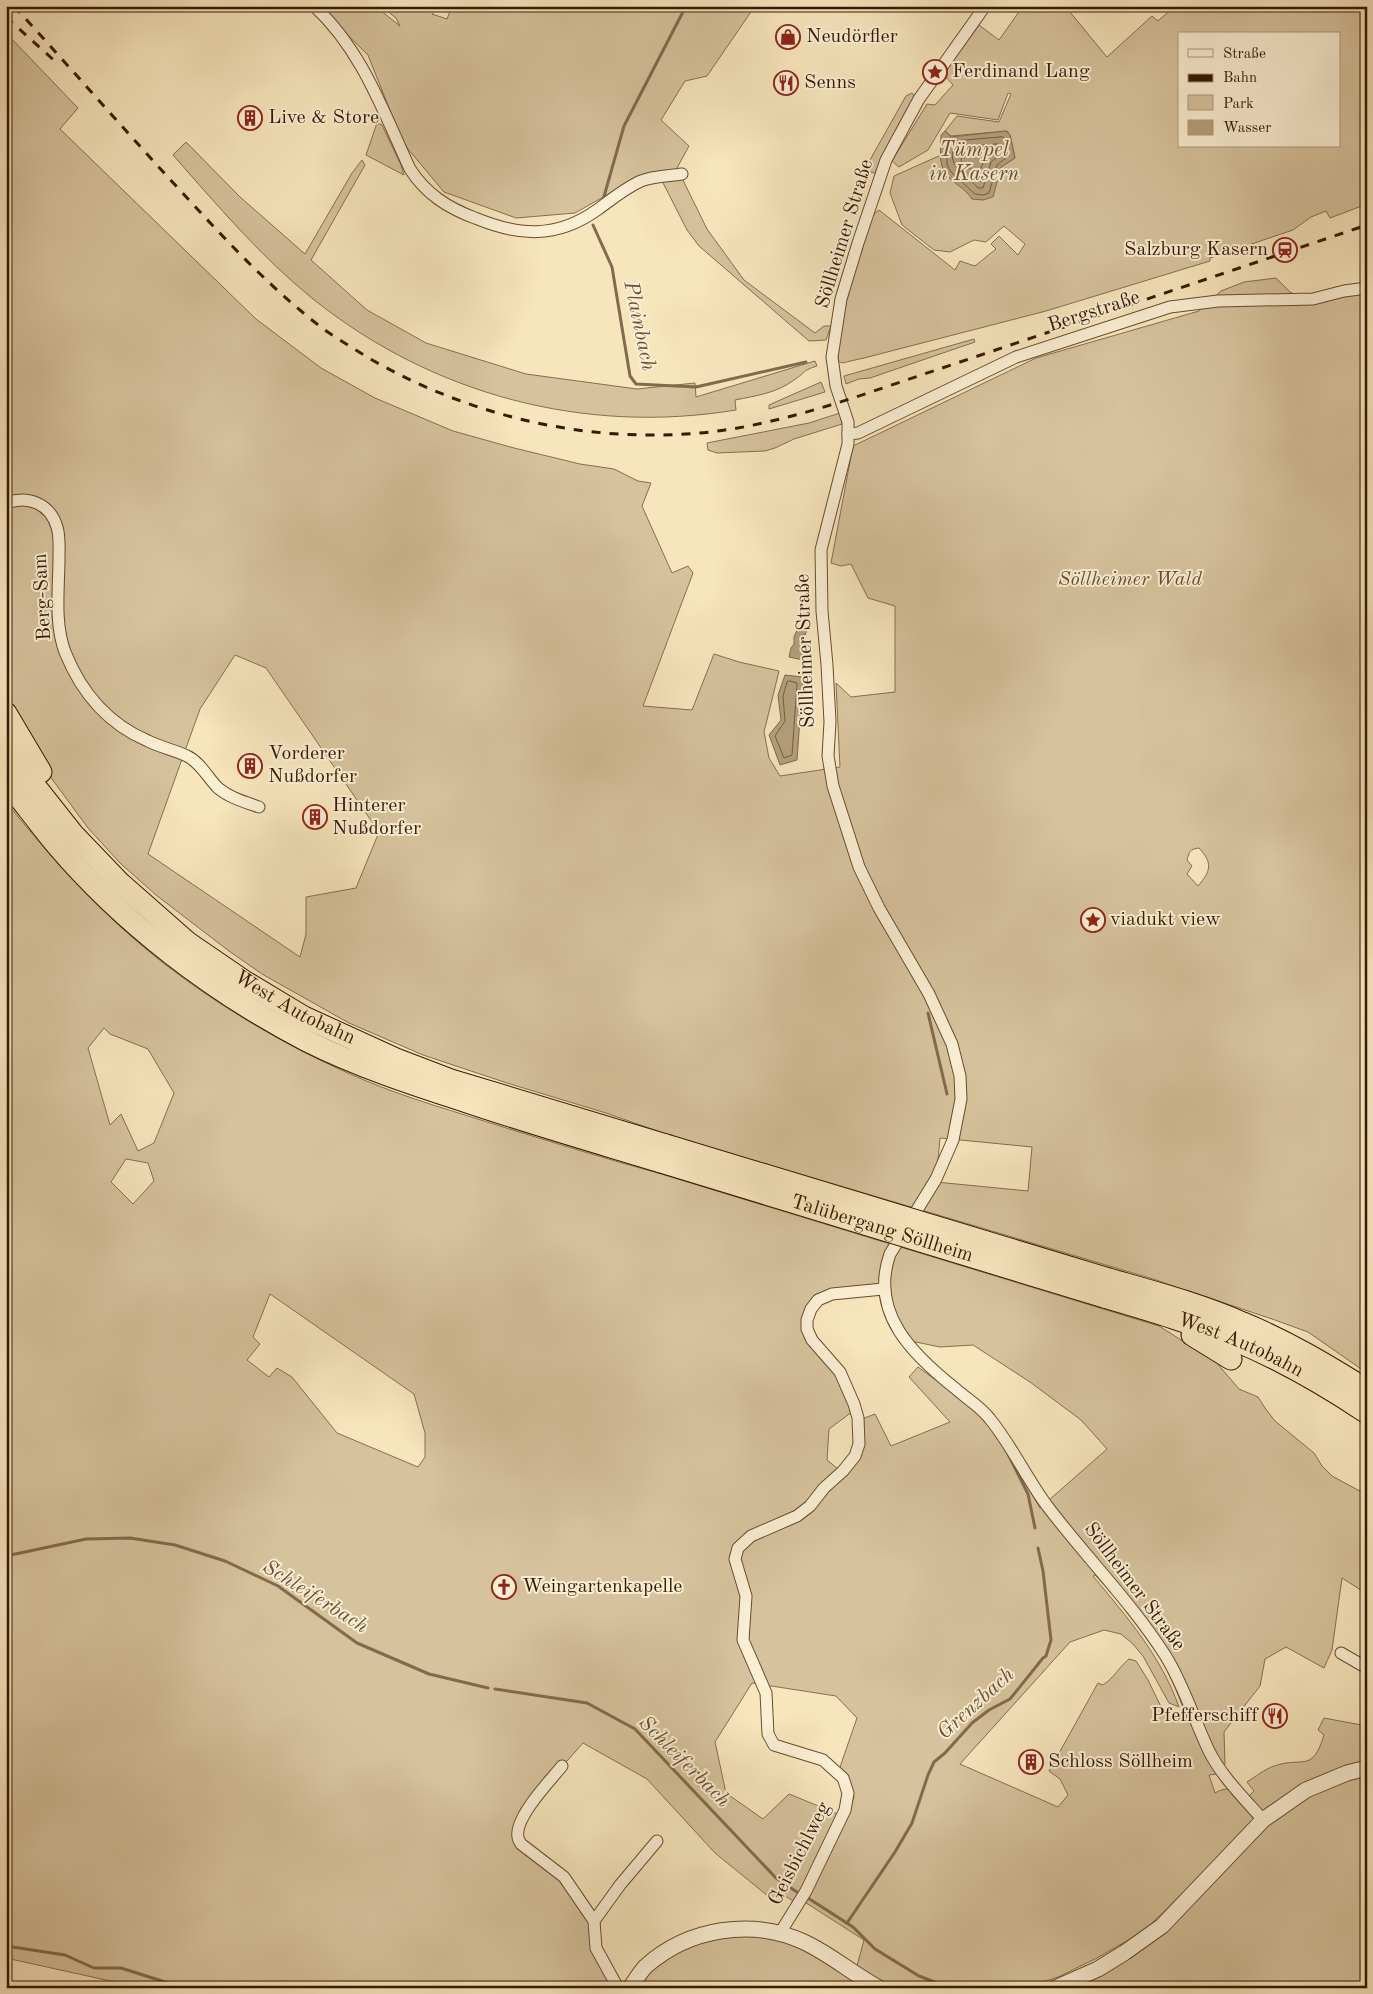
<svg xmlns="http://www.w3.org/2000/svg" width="1373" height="1994" font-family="'Old Standard TT',serif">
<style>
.green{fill:#d6c29c;stroke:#866e4f;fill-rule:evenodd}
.water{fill:#b5a07d;stroke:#826a4c}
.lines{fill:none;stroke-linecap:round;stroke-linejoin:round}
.shore{stroke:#765c40;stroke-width:1}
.stream{stroke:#826a4c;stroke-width:3}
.minor-casing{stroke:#664c30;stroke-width:13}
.tertiary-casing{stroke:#664c30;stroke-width:17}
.motorway-casing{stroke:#361902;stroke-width:23}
.minor{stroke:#faeed3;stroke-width:11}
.tertiary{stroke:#faeed3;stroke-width:15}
.motorway{stroke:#f7e5bc;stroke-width:21}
.rail{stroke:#361902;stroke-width:3;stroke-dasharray:9 9;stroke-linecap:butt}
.motorway-bridge-casing{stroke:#361902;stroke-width:23;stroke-linecap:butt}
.motorway-bridge{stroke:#f7e5bc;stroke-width:21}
.labels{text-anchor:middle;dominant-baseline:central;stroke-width:4;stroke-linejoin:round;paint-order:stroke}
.poi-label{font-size:20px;fill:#361902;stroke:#faeed3;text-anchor:start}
.street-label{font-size:20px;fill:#361902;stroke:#faeed3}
.park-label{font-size:20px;font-style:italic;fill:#664c30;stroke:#faeed3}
.water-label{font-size:21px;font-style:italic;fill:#694f33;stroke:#faeed3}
</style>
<rect width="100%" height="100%" fill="#f7e5bc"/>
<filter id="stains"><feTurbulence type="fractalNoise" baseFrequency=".004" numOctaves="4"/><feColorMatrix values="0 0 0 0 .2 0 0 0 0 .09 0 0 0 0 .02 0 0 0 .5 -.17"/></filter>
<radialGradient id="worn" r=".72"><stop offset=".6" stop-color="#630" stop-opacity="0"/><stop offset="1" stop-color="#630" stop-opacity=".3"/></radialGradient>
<g class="green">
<polygon points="318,6 375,6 400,26 396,18 381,6 439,6 432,14 447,19 452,6 755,6 707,76 685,81 661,120 689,146 677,168 707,229 744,280 815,333 824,326 831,326 826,340 809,341 699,246 687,230 658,173 621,187 575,213 516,218 444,192 403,143 368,55"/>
<path d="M1023 6H1065L1107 57 1152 16 1158 21 1175 6H1367V204L1330 218 1326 211 1311 217 1293 230 1210 258V261L1046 311 864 358 842 363 838 361C837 311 858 262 873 215L879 210 955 270 960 261 975 266 996 249 991 244 999 236 1018 255 1025 244 1004 226 986 242 974 240 950 252 934 250 902 225 890 193 894 176 941 155C944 182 960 179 972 199L1001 167 1015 158 1010 135 1007 131 951 136 945 131 957 116 999 122 1011 94 1008 93 998 120 950 113 928 150 899 167 892 161 927 104 935 105 953 85 945 76 949 66 979 25 999 40ZM1179 34H1339V146H1179Z"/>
<path d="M6 33 78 108 60 129 256 319 321 368 375 398 453 431 514 448 580 464 614 469 638 481 651 483 642 506 672 573 688 566 693 573 643 706 692 710 714 654 739 662 779 671 764 732 769 758 780 776 840 767 836 683 851 697 895 692V606L868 598 851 564 841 566 831 563 853 446 1036 358 1199 311 1221 291 1244 282 1276 278 1290 292 1313 303 1351 294H1367V1373L1308 1332 1275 1320 1153 1279 669 1135 606 1113 507 1083 423 1055 349 1023 262 974 229 951 156 895 120 863 88 828 52 779 6 697ZM235 655 266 668 379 832 356 888 306 897V934L300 957 148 854 200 709ZM1199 848C1213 863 1211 871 1198 886L1187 874 1192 866 1187 860C1189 852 1190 849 1199 848ZM940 1138 1032 1147 1028 1191 936 1182Z"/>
<polygon points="912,93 916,98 894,135 875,173 869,172 866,167 906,96"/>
<polygon points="377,123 382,125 401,165 404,175 366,155"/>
<path d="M186 142 240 197 305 254 352 173 362 160 365 165 311 260 367 310 426 343 526 374 637 389 695 383 696 397 815 361 817 366C803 370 805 373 794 380 777 393 755 396 735 400L736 410C585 435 433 395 313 299 261 257 217 205 173 155Z"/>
<polygon points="974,339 975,342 870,378 859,379 846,384 844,376"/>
<polygon points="821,382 825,392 769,409 769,405"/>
<polygon points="840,413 842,424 794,439 775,448 765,451 717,453 708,450 707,443 809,423"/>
<path d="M6 802C53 860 103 916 162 962 224 1010 293 1050 364 1080 409 1099 457 1112 503 1127 555 1143 606 1159 658 1173L1159 1326 1216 1362 1239 1389 1258 1397 1265 1408 1275 1421 1314 1453 1322 1466 1332 1476 1367 1495V1594L1342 1578 1332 1650 1324 1668 1286 1647 1265 1659 1260 1686 1224 1732 1225 1764 1217 1774 1209 1775 1215 1793C1228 1785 1236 1791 1249 1796L1254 1791 1247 1782C1255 1777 1265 1769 1274 1766 1303 1756 1312 1774 1324 1735L1318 1730 1324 1718 1367 1726V1988H1070L1120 1962 1194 1882 1144 1931 1097 1958 1058 1977 1024 1988H890L877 1982 857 1966 864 1940 800 1899 796 1903 781 1893 774 1901 715 1853 647 1779 583 1743 567 1761 557 1767 515 1838 553 1871 592 1922 613 1988H142L6 1958ZM104 1028 110 1034 148 1049 174 1093 154 1143 138 1151 121 1114 110 1125 88 1048ZM126 1159 148 1163 154 1181 133 1204 111 1182ZM888 1287C890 1307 901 1324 911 1341L940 1347 973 1345 1030 1382 1081 1420 1107 1449 1040 1508 992 1427 979 1412 918 1367 909 1377 950 1422 891 1446 875 1414 862 1419 851 1467 838 1469 827 1460 829 1429 852 1412 837 1373 803 1320 833 1290ZM270 1294 414 1394 425 1433V1457L418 1467 337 1433 292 1377 277 1368 269 1377 247 1360 260 1344 253 1337ZM1095 1575C1118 1600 1141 1626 1159 1656 1172 1677 1180 1700 1189 1723L1170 1718 1165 1715 1148 1680 1136 1661 1129 1659C1119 1667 1114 1678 1103 1685L1098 1683 1049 1771 1060 1779 1068 1795 1058 1807 960 1764 1070 1642 1104 1630 1121 1634 1132 1643 1143 1656 1169 1703 1179 1707C1161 1656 1127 1617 1093 1576ZM752 1683 836 1696 857 1718 840 1767 848 1775 854 1797 845 1817 789 1794 763 1819 726 1793 715 1742Z"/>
<polygon points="741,1934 793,1943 869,1988 638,1988 648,1971 663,1959 699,1941"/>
</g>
<g class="water">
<path d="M945 131 951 137 1006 131 1010 135 1015 158 1001 167 993 197 983 200 972 199C965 188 954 184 946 174 938 164 941 147 941 135Z"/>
<polygon points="798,628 807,629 805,635 802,635 801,638 805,641 803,660 789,657 791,648 794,644 794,637"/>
<polygon points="785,675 803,677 797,760 780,765 769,735 781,720 778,695"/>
</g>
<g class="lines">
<g class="shore">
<polygon points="1003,137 1005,139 1008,156 997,165 989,193 983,195 975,194 950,171 947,164 947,142"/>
<path d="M998 144 1000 145 1002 153 991 162 983 188H978C968 175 946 168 954 148Z"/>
<polygon points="983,153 986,156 978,175 961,161 962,155"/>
<polygon points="790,681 797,683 792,755 784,758 775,736 785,721 783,696 787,682"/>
</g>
<g class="stream">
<polyline points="603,200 624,126 686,6"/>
<polyline points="593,225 612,267 630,376 636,384 696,387 806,362"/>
<polyline points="928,1013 947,1094"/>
<polyline points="1006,1450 1028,1494 1035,1528"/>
<polyline points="6,1556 86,1539 130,1538 175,1545 225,1561 278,1586 357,1643 429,1674 488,1688"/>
<polyline points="495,1689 587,1703 635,1729 776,1878 800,1894"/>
<polyline points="808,1898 853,1927 875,1949 919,1976 950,1988"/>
<polyline points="847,1923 895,1852 912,1823 928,1775 934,1762 945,1753 972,1723 989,1710 1010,1699 1043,1658 1046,1656 1051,1640 1043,1571 1038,1548"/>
<polyline points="6,1946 65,1955 94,1968 121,1968 184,1988"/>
</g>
<defs>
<g id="minor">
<path d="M314 6C362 50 383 111 410 169 426 194 448 208 475 218 519 236 556 239 597 210 611 200 625 188 641 181 653 176 670 176 682 174"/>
<path d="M985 6 919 99 886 160 858 243 841 299 832 357 836 386 848 422V444L821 550 822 611 827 665 830 722 828 756 833 786 859 867 879 908 929 994 952 1044 960 1076 961 1099 953 1140 936 1179 890 1254C869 1313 913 1355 956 1389 967 1399 981 1407 990 1419 1012 1446 1027 1479 1048 1507 1086 1557 1131 1602 1165 1655 1184 1685 1194 1720 1209 1751 1222 1777 1244 1798 1263 1820"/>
<polyline points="848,434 858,433 1016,357 1170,307 1218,301 1313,299 1344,291 1367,288"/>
<path d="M6 503C29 495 50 504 57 527 60 537 59 548 59 557 59 588 54 623 65 652 81 692 108 724 148 741 160 747 174 750 187 756 200 762 208 778 218 788 230 798 245 802 259 807"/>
<polyline points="1341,1653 1367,1668"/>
<path d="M562 1766C550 1781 514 1818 518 1837 518 1839 520 1842 521 1844L564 1877 594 1921 596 1948 618 1988"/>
<polyline points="594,1921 620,1885 657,1841"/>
<polyline points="780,1933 806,1891 845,1810 848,1793 843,1778 823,1760 774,1745 768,1734 766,1693 743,1640 746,1596 735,1559 738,1548 751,1536 797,1516 810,1506 824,1488 843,1471 855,1456 859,1444 858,1418 854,1404 840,1372 812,1340 807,1329 807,1320 811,1309 818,1300 832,1294 883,1289"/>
</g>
<g id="tertiary">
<path d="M630 1988C635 1981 640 1972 646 1966 689 1928 752 1918 804 1942 830 1954 853 1974 879 1988"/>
<polyline points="1055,1988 1098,1969 1124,1953 1162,1926 1263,1820 1306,1790 1347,1773 1367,1768"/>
</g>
<g id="motorway">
<polyline points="6,713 41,772"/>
<path id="s1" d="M6 744 24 772 73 834 120 883 187 942 244 981 304 1017 396 1059 451 1080 666 1145"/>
<path d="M6 781C22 801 38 822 54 842 123 924 213 992 307 1041 357 1066 411 1084 464 1101 529 1123 595 1142 661 1162"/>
<path d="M1109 1279C1154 1292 1200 1304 1243 1323 1287 1341 1327 1365 1367 1390"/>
<path id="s2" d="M1104 1297C1148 1310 1193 1323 1236 1341 1282 1360 1325 1385 1367 1413"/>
<polyline points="1192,1335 1231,1359"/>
</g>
</defs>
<use href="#minor" class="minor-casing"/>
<use href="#tertiary" class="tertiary-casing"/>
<use href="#motorway" class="motorway-casing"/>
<use href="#minor" class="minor"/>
<use href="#tertiary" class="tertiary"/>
<use href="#motorway" class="motorway"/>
<g class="rail">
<path d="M14 6C65 62 115 119 166 175 214 227 261 280 317 324 332 336 350 346 367 357 463 413 574 441 686 434 743 431 799 415 853 398L1367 225"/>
<polyline points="6,17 58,64"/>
</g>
<defs>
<g id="motorway-bridge">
<polyline points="666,1145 1109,1279"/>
<path id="s3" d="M661 1162 1104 1297"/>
</g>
</defs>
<use href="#motorway-bridge" class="motorway-bridge-casing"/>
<use href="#motorway-bridge" class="motorway-bridge"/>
</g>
<defs>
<symbol id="shop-ring" viewBox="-11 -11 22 22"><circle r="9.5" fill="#faeed3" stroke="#8f2418" stroke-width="1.5"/><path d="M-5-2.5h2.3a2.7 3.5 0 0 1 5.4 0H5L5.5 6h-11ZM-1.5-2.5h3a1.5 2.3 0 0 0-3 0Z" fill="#8f2418"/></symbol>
<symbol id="sight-ring" viewBox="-11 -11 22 22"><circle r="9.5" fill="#faeed3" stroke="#8f2418" stroke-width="1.5"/><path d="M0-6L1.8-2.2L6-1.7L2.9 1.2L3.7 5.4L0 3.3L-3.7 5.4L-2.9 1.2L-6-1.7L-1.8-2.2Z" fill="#8f2418"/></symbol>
<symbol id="restaurant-ring" viewBox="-11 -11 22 22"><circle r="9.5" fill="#faeed3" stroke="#8f2418" stroke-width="1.5"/><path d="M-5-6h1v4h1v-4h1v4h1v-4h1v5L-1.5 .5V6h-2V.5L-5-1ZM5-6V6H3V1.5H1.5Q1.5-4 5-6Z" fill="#8f2418"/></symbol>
<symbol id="building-ring" viewBox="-11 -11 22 22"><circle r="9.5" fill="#faeed3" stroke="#8f2418" stroke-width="1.5"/><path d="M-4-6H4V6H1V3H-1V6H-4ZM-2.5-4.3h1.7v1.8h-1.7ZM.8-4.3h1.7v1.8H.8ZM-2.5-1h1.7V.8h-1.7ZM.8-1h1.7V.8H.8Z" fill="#8f2418"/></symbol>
<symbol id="station-ring" viewBox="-11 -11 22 22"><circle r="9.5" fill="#faeed3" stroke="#8f2418" stroke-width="1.5"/><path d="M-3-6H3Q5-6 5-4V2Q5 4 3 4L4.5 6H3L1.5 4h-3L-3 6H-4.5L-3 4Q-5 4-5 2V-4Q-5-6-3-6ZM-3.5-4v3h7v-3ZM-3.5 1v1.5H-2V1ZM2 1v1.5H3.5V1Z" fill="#8f2418"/></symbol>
<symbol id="church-ring" viewBox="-11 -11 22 22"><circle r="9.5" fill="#faeed3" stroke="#8f2418" stroke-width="1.5"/><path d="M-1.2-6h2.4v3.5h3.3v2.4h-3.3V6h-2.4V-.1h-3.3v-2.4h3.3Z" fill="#8f2418"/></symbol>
</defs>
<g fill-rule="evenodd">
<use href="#shop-ring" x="774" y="23" width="28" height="28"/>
<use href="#sight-ring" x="921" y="58" width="28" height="28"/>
<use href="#restaurant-ring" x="772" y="69" width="28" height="28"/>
<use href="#building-ring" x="236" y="104" width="28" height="28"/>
<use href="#station-ring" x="1271" y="236" width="28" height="28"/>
<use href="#building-ring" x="236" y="752" width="28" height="28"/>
<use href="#building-ring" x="301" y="803" width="28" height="28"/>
<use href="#sight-ring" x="1079" y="906" width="28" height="28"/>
<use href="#church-ring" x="490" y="1573" width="28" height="28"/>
<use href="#restaurant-ring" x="1261" y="1702" width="28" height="28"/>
<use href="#building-ring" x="1017" y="1748" width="28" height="28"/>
</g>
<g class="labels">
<g class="poi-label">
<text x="806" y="37">Neudörfler</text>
<text x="952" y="72">Ferdinand Lang</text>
<text x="804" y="83">Senns</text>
<text x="268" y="118">Live &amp; Store</text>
<text x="1268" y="250" text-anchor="end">Salzburg Kasern</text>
<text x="268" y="754">Vorderer<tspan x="268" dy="23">Nußdorfer</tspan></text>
<text x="332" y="806">Hinterer<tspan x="332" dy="23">Nußdorfer</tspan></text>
<text x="1110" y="920">viadukt view</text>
<text x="522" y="1587">Weingartenkapelle</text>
<text x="1258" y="1716" text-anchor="end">Pfefferschiff</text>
<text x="1048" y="1762">Schloss Söllheim</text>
</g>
<g class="street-label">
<text transform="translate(845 234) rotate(-73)">Söllheimer Straße</text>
<text transform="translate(1094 312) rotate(-18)">Bergstraße</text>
<text transform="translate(43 597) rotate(-93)">Berg-Sam</text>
<text transform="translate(806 651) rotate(-92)">Söllheimer Straße</text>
<text stroke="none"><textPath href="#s1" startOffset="396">West Autobahn</textPath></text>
<text stroke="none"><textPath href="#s3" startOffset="231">Talübergang Söllheim</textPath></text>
<text stroke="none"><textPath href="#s2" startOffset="145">West Autobahn</textPath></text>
<text transform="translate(1134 1587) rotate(53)">Söllheimer Straße</text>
<text transform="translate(800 1854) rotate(-63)">Geisbichlweg</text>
</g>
<g class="park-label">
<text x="1130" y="580">Söllheimer Wald</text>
</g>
<g class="water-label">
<text x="974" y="150">Tümpel<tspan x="974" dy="24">in Kasern</tspan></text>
<text transform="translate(639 326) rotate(78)">Plainbach</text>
<text transform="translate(315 1597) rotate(32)">Schleiferbach</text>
<text transform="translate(976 1704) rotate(-42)">Grenzbach</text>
<text transform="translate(684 1762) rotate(45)">Schleiferbach</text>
</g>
</g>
<rect width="1373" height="1994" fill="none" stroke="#f7e5bc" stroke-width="25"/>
<rect x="8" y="8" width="1358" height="1979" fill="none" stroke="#361902" stroke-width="2.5"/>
<rect x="12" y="12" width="1348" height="1969" fill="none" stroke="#361902"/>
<rect x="1178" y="32" width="162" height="115" fill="#faeed3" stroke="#ac997f"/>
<rect x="1188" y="49" width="25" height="8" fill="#faeed3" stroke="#ac997f"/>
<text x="1223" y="58" font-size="15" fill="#361902">Straße</text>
<rect x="1188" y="74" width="25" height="8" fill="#361902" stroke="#ac997f"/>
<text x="1223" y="82" font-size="15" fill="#361902">Bahn</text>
<rect x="1188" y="95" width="25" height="15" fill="#d6c29c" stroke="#ac997f"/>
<text x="1223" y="108" font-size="15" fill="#361902">Park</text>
<rect x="1188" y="120" width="25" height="15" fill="#b5a07d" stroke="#ac997f"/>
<text x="1223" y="132" font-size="15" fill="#361902">Wasser</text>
<rect width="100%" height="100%" filter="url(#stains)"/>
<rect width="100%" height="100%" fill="url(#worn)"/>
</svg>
